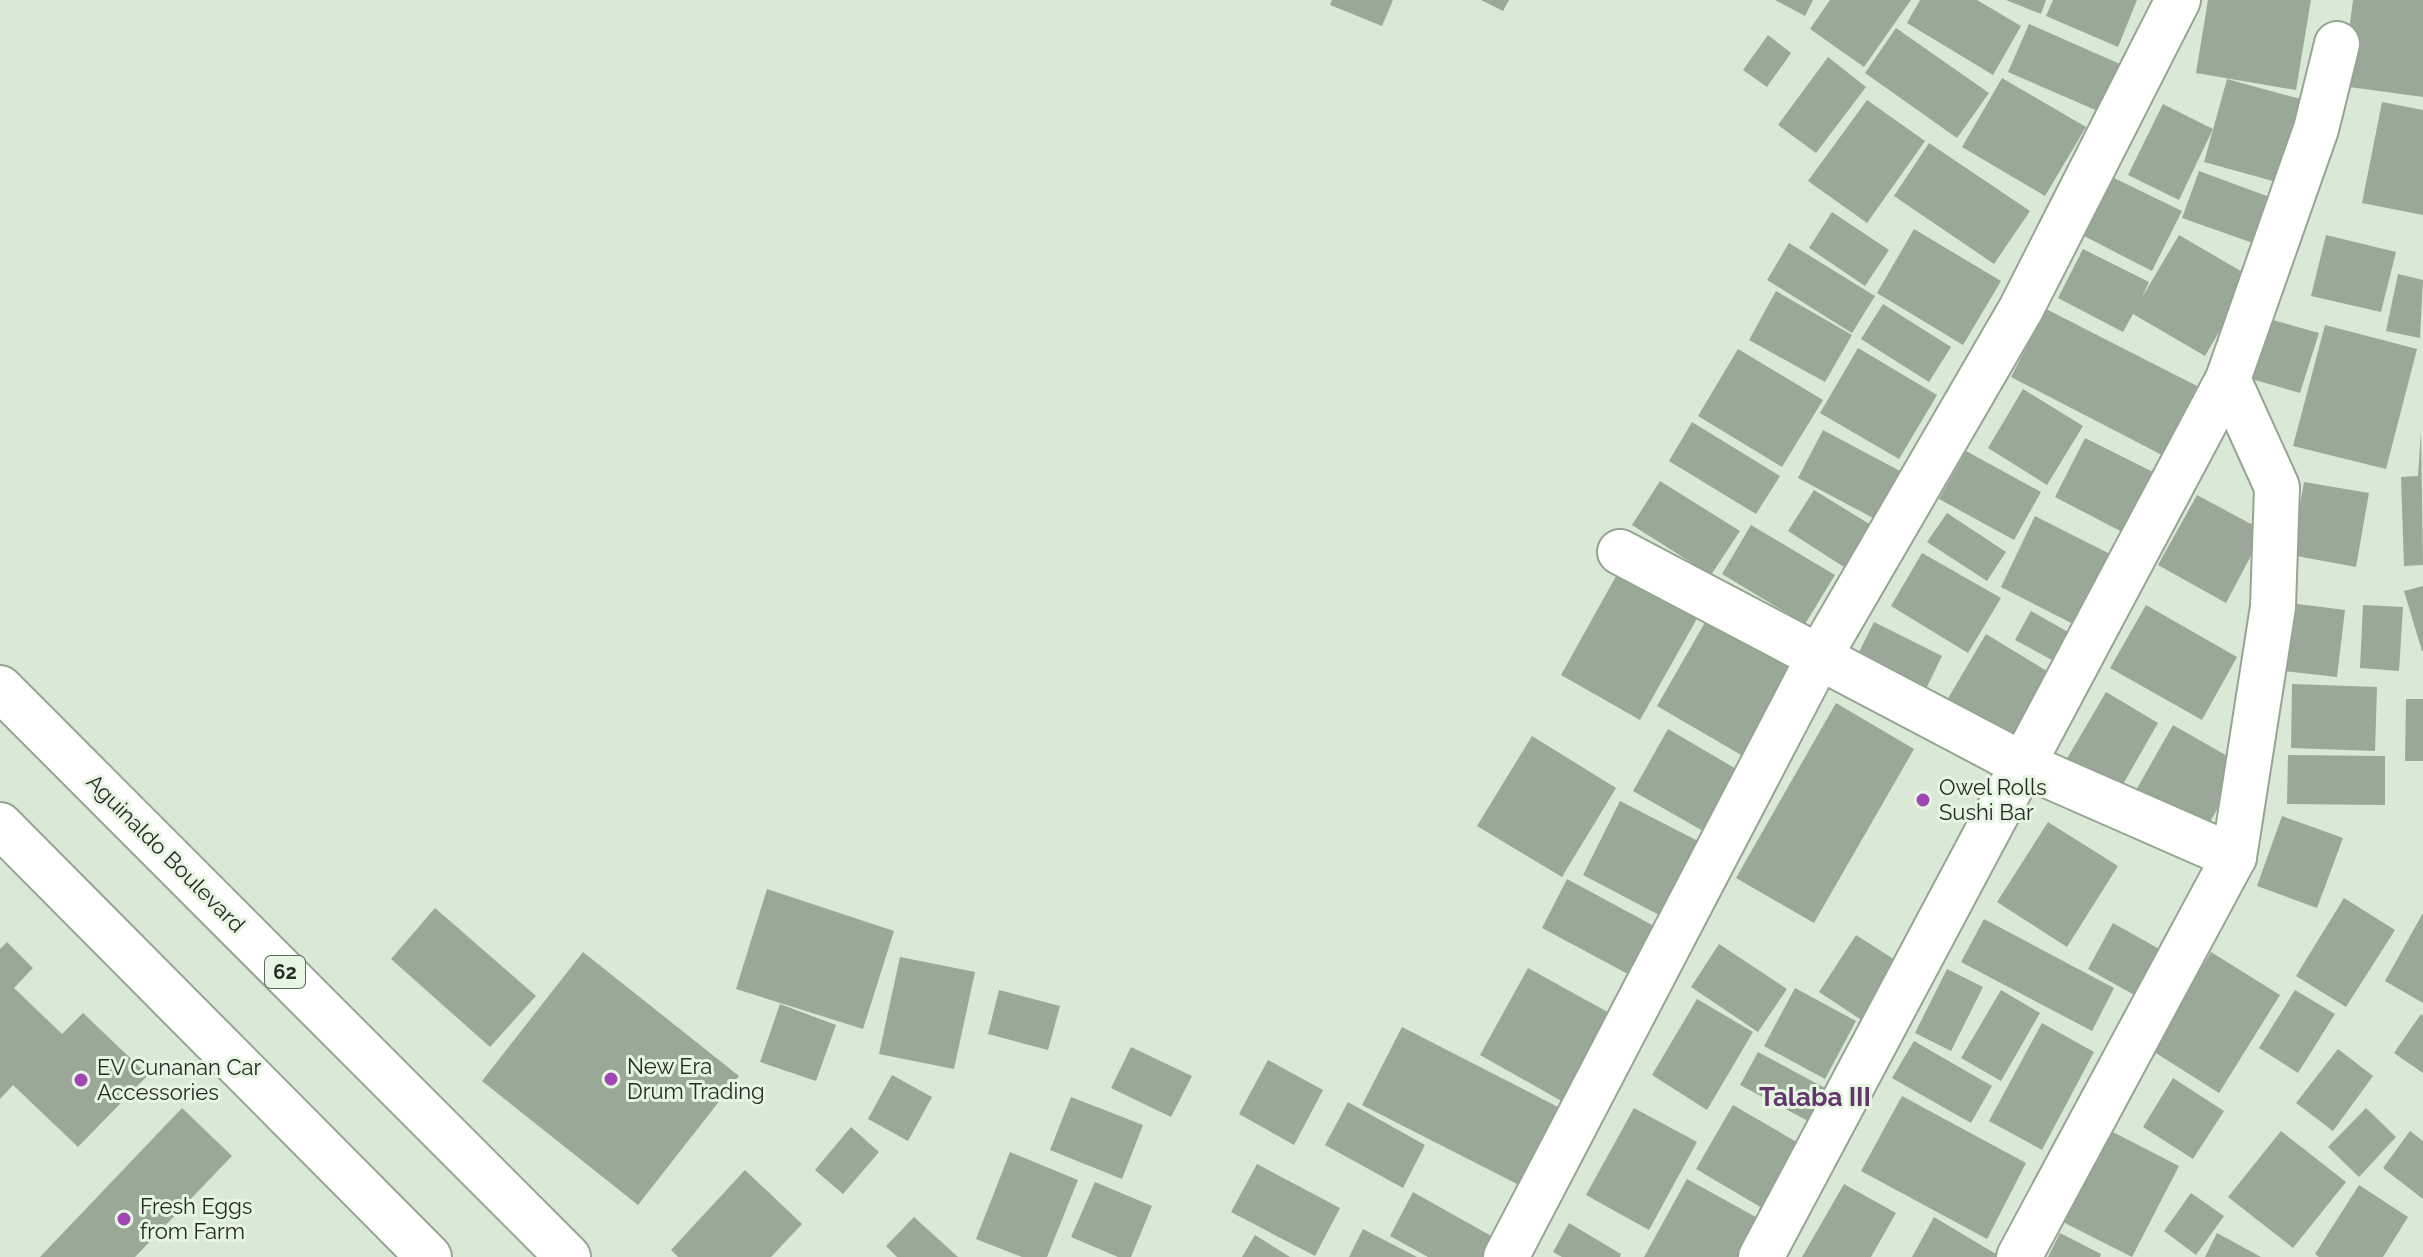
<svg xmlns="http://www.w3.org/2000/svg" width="2423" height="1257" font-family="Raleway,sans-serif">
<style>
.building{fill:#9aa997}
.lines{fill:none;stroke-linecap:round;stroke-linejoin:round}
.street-casing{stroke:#96a593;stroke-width:48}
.highway-casing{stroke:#96a593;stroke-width:48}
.street{stroke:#fff;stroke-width:44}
.highway{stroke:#fff;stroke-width:44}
.poi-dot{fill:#a147b3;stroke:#e6f6e3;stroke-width:3}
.labels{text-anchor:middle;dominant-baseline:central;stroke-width:6;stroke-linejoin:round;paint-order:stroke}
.shield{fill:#e6f6e3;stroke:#5f685d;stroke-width:2}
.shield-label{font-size:20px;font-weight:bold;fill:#252b24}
.poi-label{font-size:22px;fill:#252b24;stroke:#e6f6e3;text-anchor:start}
.street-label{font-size:22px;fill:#252b24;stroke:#e6f6e3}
.quarter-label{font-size:26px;font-weight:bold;fill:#62366b;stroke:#e6f6e3}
</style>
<rect width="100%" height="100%" fill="#d9e9d6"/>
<g class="building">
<polygon points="1332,0 1393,0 1382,26 1330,5"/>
<polygon points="1481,0 1509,0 1503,11"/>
<polygon points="1775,0 1813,0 1805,16"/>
<polygon points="1830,0 1911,0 1864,67 1810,29"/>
<polygon points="1920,0 1977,0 2021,26 1993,75 1907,23"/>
<polygon points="2006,0 2046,0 2041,14"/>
<polygon points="2053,0 2137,0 2118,47 2046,16"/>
<polygon points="2208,0 2311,0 2296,90 2196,73"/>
<polygon points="2353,0 2423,0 2423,97 2342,86"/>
<polygon points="2029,24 2120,64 2100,112 2008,72"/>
<polygon points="1896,28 1989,93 1957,138 1865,73"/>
<polygon points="1768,35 1791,53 1767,87 1743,70"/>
<polygon points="1828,57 1866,87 1816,153 1778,125"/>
<polygon points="2002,78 2086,127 2045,196 1962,147"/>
<polygon points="2227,79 2304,100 2280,183 2204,162"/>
<polygon points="1867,100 1925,141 1867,223 1808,181"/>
<polygon points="2382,102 2423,110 2423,215 2362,203"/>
<polygon points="2163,104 2213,129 2179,200 2128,175"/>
<polygon points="1929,143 2030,211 1994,264 1894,196"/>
<polygon points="2199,171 2283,202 2267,248 2182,218"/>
<polygon points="2114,178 2182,211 2152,271 2084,236"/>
<polygon points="1832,212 1889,250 1865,286 1809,248"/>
<polygon points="1914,229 2001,281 1963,345 1877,293"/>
<polygon points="2179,235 2251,277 2205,356 2133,314 2123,332 2058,298 2083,249 2149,282 2141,299"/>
<polygon points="2326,235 2396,252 2381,312 2311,296"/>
<polygon points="1789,243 1875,296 1852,333 1767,280"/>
<polygon points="2398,274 2423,280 2420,338 2386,331"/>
<polygon points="1776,291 1852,335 1825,382 1749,340"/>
<polygon points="1883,304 1951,347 1929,382 1861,339"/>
<polygon points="2046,309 2197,386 2162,455 2011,377"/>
<polygon points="2266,318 2319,333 2300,393 2248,378"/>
<polygon points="2325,325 2417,349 2386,469 2293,446"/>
<polygon points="1858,348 1937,395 1899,459 1820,413"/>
<polygon points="1738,349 1823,400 1782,467 1698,416"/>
<polygon points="2023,389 2083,426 2047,485 1988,448"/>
<polygon points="1692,422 1780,476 1756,514 1669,461"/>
<polygon points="1823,430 1900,471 1875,519 1798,478"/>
<polygon points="2421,431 2423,565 2404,566 2401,477 2418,476"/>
<polygon points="2085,438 2157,474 2126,534 2055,497"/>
<polygon points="1966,451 2041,492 2014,540 1939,499"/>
<polygon points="1660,481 1740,531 1711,575 1632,525"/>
<polygon points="2304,482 2369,493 2356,567 2291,555"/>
<polygon points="1814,490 1871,525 1844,567 1788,531"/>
<polygon points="2197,495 2264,531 2226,603 2158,565"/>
<polygon points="1947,513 2006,552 1987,581 1927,542"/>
<polygon points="2035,516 2112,555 2077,626 2001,587"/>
<polygon points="1751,525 1835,575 1805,624 1722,574"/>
<polygon points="1922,553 2001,598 1968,653 1891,606"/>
<polygon points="1620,569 1699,615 1640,720 1561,675"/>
<polygon points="2423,586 2423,651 2422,651 2404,591"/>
<polygon points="2290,603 2345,610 2337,677 2283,671"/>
<polygon points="2146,605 2237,657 2202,720 2110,668"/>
<polygon points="2363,605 2403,607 2399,671 2360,668"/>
<polygon points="2031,611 2068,632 2052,660 2015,640"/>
<polygon points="1707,619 1799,673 1748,759 1657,706"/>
<polygon points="1874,622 1942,656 1923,695 1854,662"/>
<polygon points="1986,634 2055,676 2017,743 1947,700"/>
<polygon points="2292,684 2377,687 2375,751 2291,748"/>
<polygon points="2106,692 2158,723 2118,793 2065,762"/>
<polygon points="2406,699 2423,699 2423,761 2405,761"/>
<polygon points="1836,703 1914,749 1814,923 1736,878"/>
<polygon points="2173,725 2243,765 2204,832 2135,792"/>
<polygon points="1668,729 1738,770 1703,831 1633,791"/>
<polygon points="1532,736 1616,788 1562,877 1477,826"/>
<polygon points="2288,755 2385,756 2385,805 2287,804"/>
<polygon points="1620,801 1700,842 1661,916 1583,875"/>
<polygon points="2282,816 2343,838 2317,908 2257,886"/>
<polygon points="2048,822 2118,866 2067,947 1997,902"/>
<polygon points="1567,879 1654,926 1628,974 1542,928"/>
<polygon points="767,889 894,931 863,1029 736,989"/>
<polygon points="2344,898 2395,930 2346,1007 2296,976"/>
<polygon points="435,908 536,996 490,1047 391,959"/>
<polygon points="2423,913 2423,1003 2385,981"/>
<polygon points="1984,919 2114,988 2092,1031 1961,962"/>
<polygon points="2113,923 2161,950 2136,996 2088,969"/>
<polygon points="1856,935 1906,967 1869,1025 1819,992"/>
<polygon points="7,942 33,968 14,988 62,1034 83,1013 148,1075 78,1147 13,1085 0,1099 0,949"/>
<polygon points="1719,944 1787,989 1758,1032 1691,987"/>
<polygon points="583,952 739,1076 638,1205 482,1081"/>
<polygon points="2211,952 2280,995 2219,1093 2151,1050"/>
<polygon points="900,957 975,972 954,1069 879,1054"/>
<polygon points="1528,968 1613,1015 1565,1103 1480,1055"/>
<polygon points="1947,969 1983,987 1951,1051 1915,1033"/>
<polygon points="1795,988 1856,1021 1825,1079 1764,1046"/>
<polygon points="999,990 1060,1006 1048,1050 988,1034"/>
<polygon points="2001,990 2040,1013 2001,1081 1961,1058"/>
<polygon points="2295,990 2335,1014 2298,1073 2259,1048"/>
<polygon points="1697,999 1753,1032 1707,1110 1652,1075"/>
<polygon points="780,1004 836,1025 816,1081 760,1062"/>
<polygon points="2421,1014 2423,1016 2423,1073 2394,1053"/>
<polygon points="2042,1023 2094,1052 2042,1150 1989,1121"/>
<polygon points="1402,1027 1558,1107 1519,1185 1362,1105"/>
<polygon points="1914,1041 1992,1086 1971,1123 1892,1078"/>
<polygon points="1131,1047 1192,1076 1171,1117 1111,1088"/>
<polygon points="2338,1049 2373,1076 2333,1131 2296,1103"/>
<polygon points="1758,1052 1825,1088 1808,1121 1740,1085"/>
<polygon points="1268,1060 1323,1090 1294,1145 1239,1114"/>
<polygon points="892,1075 932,1097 908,1141 868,1119"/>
<polygon points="2173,1078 2224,1111 2193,1159 2143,1127"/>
<polygon points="1902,1096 2026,1163 1987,1239 1861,1171"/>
<polygon points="1071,1097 1143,1125 1122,1179 1050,1150"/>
<polygon points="1348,1102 1425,1145 1403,1188 1325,1145"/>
<polygon points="1733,1105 1800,1144 1762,1208 1696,1169"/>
<polygon points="182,1108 232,1156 135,1257 40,1257"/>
<polygon points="1634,1108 1697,1142 1649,1230 1586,1195"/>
<polygon points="2366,1108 2396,1137 2359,1177 2328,1147"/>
<polygon points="851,1127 879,1152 843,1194 815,1170"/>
<polygon points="2111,1131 2179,1166 2132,1257 2063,1222"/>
<polygon points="2281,1131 2346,1182 2293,1248 2228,1197"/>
<polygon points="2410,1131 2423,1141 2423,1199 2383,1168"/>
<polygon points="1010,1152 1078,1180 1047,1257 1022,1257 976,1239"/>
<polygon points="1257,1164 1340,1208 1315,1256 1231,1212"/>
<polygon points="745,1170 802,1224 771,1257 678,1257 671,1250"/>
<polygon points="1687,1179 1763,1221 1744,1257 1644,1257"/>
<polygon points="1095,1182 1152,1206 1131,1257 1118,1257 1071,1237"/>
<polygon points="1844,1184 1896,1213 1871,1257 1802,1257"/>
<polygon points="2359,1185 2408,1217 2383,1257 2319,1257 2315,1254"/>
<polygon points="1413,1192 1502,1242 1493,1257 1428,1257 1390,1236"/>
<polygon points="2191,1193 2224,1216 2196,1255 2164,1231"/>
<polygon points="914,1217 958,1257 897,1257 886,1246"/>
<polygon points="1934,1217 2001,1257 1912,1257"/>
<polygon points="1569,1223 1621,1254 1620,1257 1562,1257 1553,1252"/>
<polygon points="1363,1229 1417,1257 1349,1257"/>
<polygon points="2060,1233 2101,1254 2100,1257 2048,1257"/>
<polygon points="2217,1233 2261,1257 2205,1257"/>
<polygon points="1255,1235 1290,1257 1242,1257"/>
</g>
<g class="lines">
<defs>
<g id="street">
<polyline points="1620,552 2022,764 2234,857"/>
<polyline points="1506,1257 1819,657 2021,309 2178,0"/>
<polyline points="1761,1257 2228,379 2316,129 2337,44"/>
<polyline points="2019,1257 2234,857 2273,607 2277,487 2228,379"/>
</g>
<g id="highway">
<polyline points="0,688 568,1257"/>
<polyline points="0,825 429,1257"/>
</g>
</defs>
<use href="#street" class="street-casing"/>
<use href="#highway" class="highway-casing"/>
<use href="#street" class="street"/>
<use href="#highway" class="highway"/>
</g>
<g class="poi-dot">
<circle cx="1923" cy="800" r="8"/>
<circle cx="611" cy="1079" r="8"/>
<circle cx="81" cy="1080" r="8"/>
<circle cx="124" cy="1219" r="8"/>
</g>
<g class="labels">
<rect class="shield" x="265" y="956" width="40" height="32" rx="6"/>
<g class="shield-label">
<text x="285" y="972">62</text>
</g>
<g class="poi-label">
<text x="1939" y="787">Owel Rolls<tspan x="1939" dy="25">Sushi Bar</tspan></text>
<text x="627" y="1066">New Era<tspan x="627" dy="25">Drum Trading</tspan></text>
<text x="97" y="1067">EV Cunanan Car<tspan x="97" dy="25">Accessories</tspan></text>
<text x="140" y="1206">Fresh Eggs<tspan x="140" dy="25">from Farm</tspan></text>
</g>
<g class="street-label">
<text transform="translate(166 853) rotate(45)">Aguinaldo Boulevard</text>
</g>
<g class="quarter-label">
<text x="1815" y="1097">Talaba III</text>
</g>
</g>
</svg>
